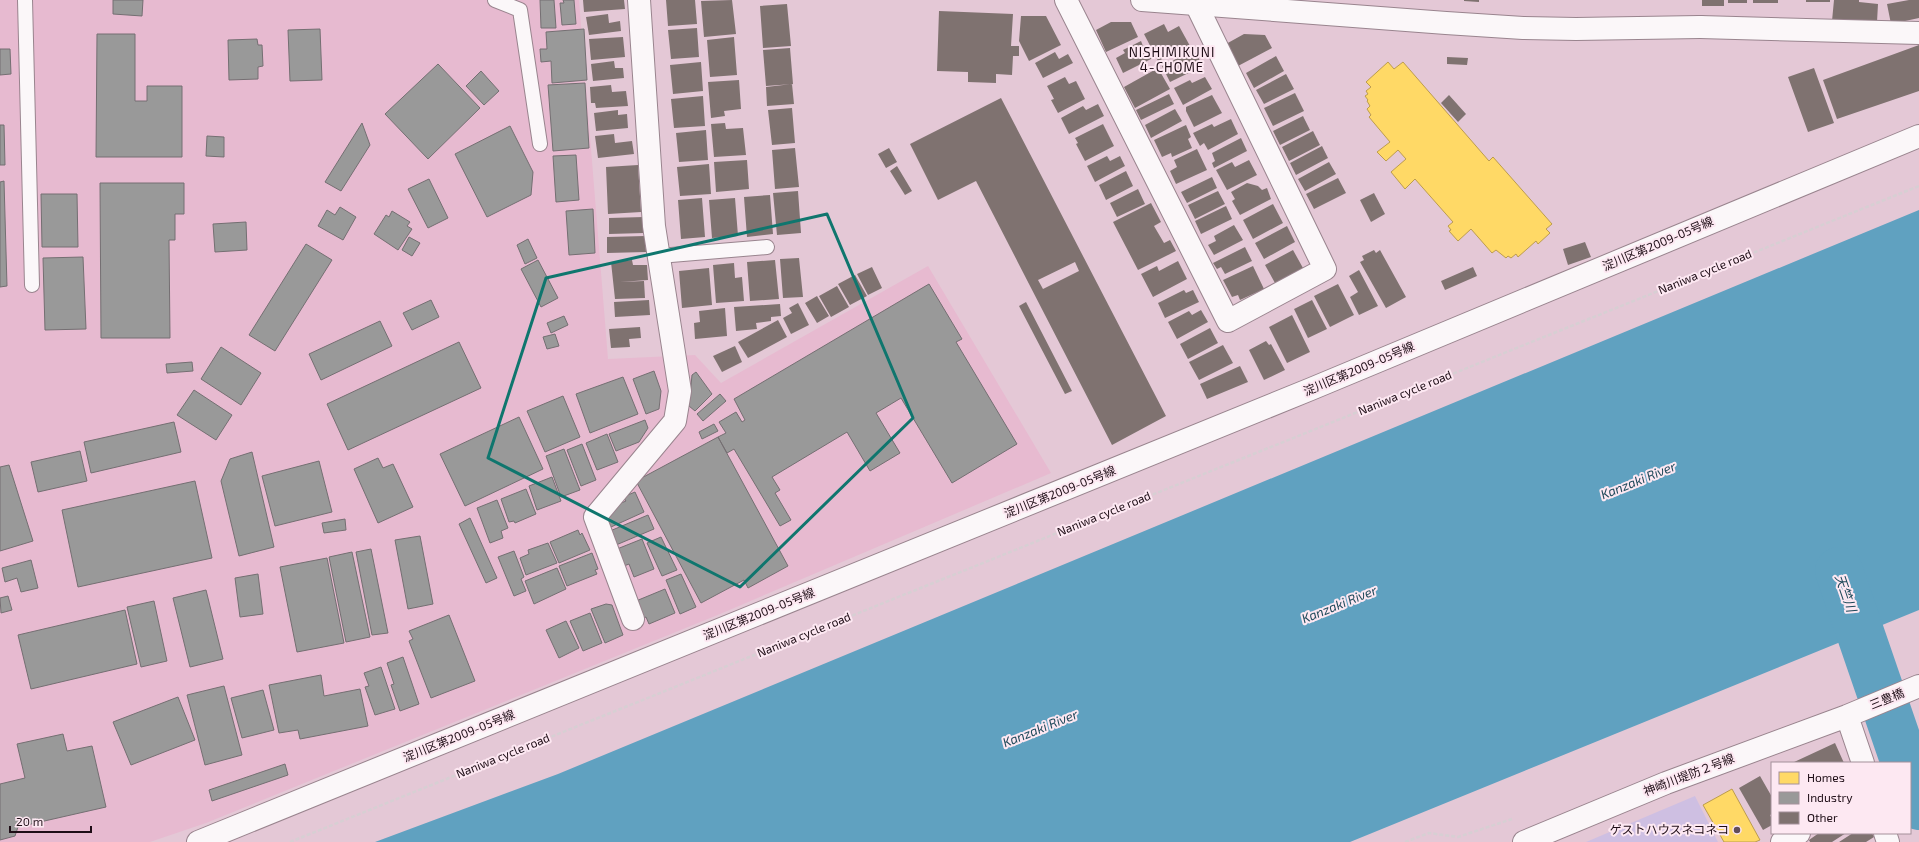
<svg xmlns="http://www.w3.org/2000/svg" width="1919" height="842" font-family="'Exo 2','Noto Sans JP',sans-serif">
<rect width="100%" height="100%" fill="#e4c8d6"/>
<path fill="#e7bad0" d="M0,0h579l29,359 87,-4 26,28 207,-117 123,207 -331,141 -514,209 -56,19h-150z"/>
<path fill="#cebfe2" d="M1695,796l23,46h-132z"/>
<path fill="#60a1c0" d="M1919,210v400l-569,232h-975l183,-68z"/>
<path fill="#ffd966" stroke="#bc9c4e" d="M1388,62l6,7 9,-7 86,99 4,-4 59,67 -6,5 4,4 -12,11 -2,-3 -18,16 -2,-3 -5,4 -3,-2 -2,2 -10,-8 -4,3 -21,-24 -13,12 -9,-10 2,-1 -3,-4 5,-4 -38,-43 -10,10 -14,-17 15,-13 -8,-9 -12,11 -9,-9 13,-10 -21,-25 2,-2 -4,-6 3,-3 -3,-5 1,-1 -3,-4 3,-2 -2,-3 5,-4 -5,-5z
M1732,789l28,51 -5,2h-31l-21,-37z"/>
<path fill="#999" stroke="#746f72" d="M113,0h30l-1,16 -29,-2z
M540,0h14l2,28h-15z
M563,0h11l2,24 -14,1 -2,-22h4z
M320,29l2,51 -32,1 -2,-51z
M584,29l3,51 -35,3 -1,-22 -10,1 -1,-13h7l-1,-17z
M97,34h38v67h12v-15h35v71h-86z
M257,39l1,6h4l1,21 -5,1v12l-29,1 -1,-40z
M0,49h10l1,25 -11,1z
M438,64l42,44 -52,51 -43,-45z
M481,71l18,20 -15,14 -18,-19z
M585,83l4,65 -36,3 -5,-66z
M362,123l8,22 -29,46 -16,-9z
M0,125h4l1,40h-5z
M510,126l23,46 -2,23 -44,22 -32,-63z
M207,136l17,1v20l-18,-1z
M576,155l3,45 -23,2 -3,-46z
M429,179l19,39 -20,10 -20,-39z
M4,181l3,105 -7,1v-105z
M100,183h84v31h-9v26h-6l1,98h-69z
M41,194h36l1,53h-36z
M340,207l16,10 -13,23 -25,-14 9,-16 8,5z
M593,209l2,44 -26,2 -3,-44z
M392,211l18,11 -3,4 5,3 -14,21 -24,-16 12,-19 3,2z
M246,222l1,28 -32,2 -2,-28z
M409,237l11,6 -8,13 -10,-6z
M528,239l9,19 -12,6 -8,-19z
M306,244l26,16 -57,91 -26,-16z
M83,257l3,72 -41,1 -2,-72z
M538,260l20,38 -17,9 -20,-38z
M929,284l33,55 -6,3 61,102 -65,39 -51,-85 -25,15 24,40 -30,18 -23,-39 -75,45 8,13 -5,3 16,27 -11,6 -46,-77 -7,4 -9,-16 8,-4 -7,-11 17,-10 6,10 3,-2 -11,-21z
M431,300l8,17 -27,13 -9,-17z
M564,316l4,9 -17,8 -4,-10z
M380,321l12,25 -71,34 -12,-26z
M555,334l4,12 -12,3 -4,-12z
M459,342l22,46 -133,62 -21,-46z
M221,347l40,26 -20,32 -40,-26z
M192,362l1,9 -26,2 -1,-9z
M654,371l7,20 -2,18 -13,5 -13,-35z
M696,372l16,22 -17,17 -6,-5 3,-31z
M623,377l15,37 -48,19 -14,-39z
M194,390l38,25 -16,25 -39,-25z
M720,394l6,7 -23,20 -6,-7z
M563,396l17,41 -35,15 -18,-41z
M519,417l24,52 -78,37 -25,-52z
M645,420l3,8 -9,14 -23,9 -7,-17z
M174,422l7,30 -90,21 -7,-31z
M714,424l4,7 -16,8 -3,-7z
M607,434l11,28 -21,8 -11,-27z
M718,437l70,129 -40,22 -4,-8 -43,23 -65,-122z
M582,444l14,36 -15,6 -14,-36z
M564,449l16,41 -19,7 -15,-41z
M80,451l7,30 -49,11 -7,-30z
M252,452l22,95 -35,9 -18,-75 9,-22z
M378,458l5,10 10,-4 20,43 -35,16 -24,-54z
M319,461l13,51 -57,14 -13,-50z
M9,465l24,76 -33,10v-84z
M552,477l9,24 -24,9 -8,-24z
M195,481l17,77 -134,29 -16,-77z
M526,489l10,25 -21,9 -1,-2 -5,1 -8,-23z
M635,492l9,20 -33,15 -5,-11 6,-9 14,-6 -3,-4z
M497,500l11,28 -7,3 2,7 -13,5 -13,-35z
M648,515l6,14 -38,16 -6,-14z
M470,518l27,60 -11,5 -27,-59z
M345,519l1,11 -22,3 -2,-10z
M578,530l2,5 2,-2 8,17 -31,13 -9,-21z
M420,536l13,68 -25,5 -13,-69z
M661,537l16,33 -15,6 -15,-33z
M642,539l12,30 -20,8 -5,-13 -5,2 -7,-17z
M548,543l9,20 -31,12 -6,-17 9,-4 -1,-4z
M371,549l17,84 -16,2 -16,-83z
M514,551l10,26 -3,2 5,12 -12,5 -16,-39z
M352,552l18,85 -24,5 -17,-85z
M592,553l6,16 -3,1 2,4 -30,12 -8,-20z
M327,558l17,85 -47,9 -17,-85z
M31,560l7,28 -17,4 -4,-14 -12,4 -3,-14z
M557,568l9,21 -32,15 -9,-23z
M258,574l5,40 -23,3 -5,-39z
M681,574l15,33 -16,7 -14,-34z
M665,589l10,24 -26,11 -3,-7 -3,1 -7,-17z
M206,590l17,69 -33,8 -17,-69z
M8,596l4,14 -11,3 -1,-15z
M154,601l13,60 -26,6 -14,-60z
M606,604l6,1 11,30 -18,8 -14,-34z
M125,610l12,54 -106,25 -13,-54z
M590,613l12,30 -19,8 -13,-30z
M449,615l26,66 -44,17 -22,-57 4,-2 -4,-8z
M566,621l13,27 -20,10 -13,-28z
M403,657l16,47 -19,7 -9,-26 3,-1 -7,-21z
M381,667l14,42 -20,6 -10,-28 4,-1 -5,-13z
M321,675l3,21 36,-7 8,37 -68,13 -2,-9 -19,3 -10,-48z
M224,686l18,69 -37,10 -18,-70z
M263,690l11,40 -32,8 -11,-40z
M178,697l17,43 -64,25 -18,-43z
M63,734l4,17 25,-5 14,61 -88,20 -3,9 -15,4v-56l25,-6 -8,-34z
M285,764l3,11 -76,26 -3,-11z"/>
<g fill="none" stroke-linecap="round" stroke-linejoin="round">
<path stroke="#60a1c0" stroke-width="48" d="M1839,571l66,192
M1910,778l9,28"/>
</g>
<path fill="#7f7270" fill-rule="evenodd" d="M583,0h41l1,9 -41,3z
M666,0h29l2,24 -29,2z
M732,0l4,34 -32,3 -3,-36z
M1464,0h15v2l-15,-1z
M1702,0h22v6h-22z
M1728,0h19v3h-19z
M1753,0h25v3h-25z
M1806,0h24v2h-24z
M1834,0h25v2l19,2 -1,18 -45,-1z
M1909,0h10v18l-28,6 -4,-20z
M787,4l4,42 -28,2 -3,-42z
M939,11l74,3 -2,32h8v10h-6l-1,19 -16,-1v9l-28,-1v-10l-31,-1z
M608,14l1,9 11,-2 1,10 -32,4 -3,-18z
M1021,16h25l15,29 -32,16 -10,-20z
M1111,22h20l7,15 -32,15 -10,-22z
M1164,24l4,8 11,-6 11,20 -32,15 -14,-27z
M697,28l2,29 -28,2 -3,-29z
M1244,34l21,1 7,13 -34,18 -12,-22z
M623,37l2,20 -34,3 -2,-21z
M734,37l3,38 -27,2 -3,-37z
M1141,41l2,5 3,-1 7,13 -30,15 -7,-15 9,-5 -2,-3z
M1919,45v46l-82,28 -14,-39z
M790,48l3,36 -27,2 -3,-36z
M1194,50l9,16 -33,16 -8,-16z
M1055,52l4,7 9,-5 5,9 -30,15 -8,-15z
M1276,56l8,15 -30,17 -8,-15z
M1447,57l21,1 -1,7 -20,-1z
M614,61l1,7h8l1,10 -31,3 -2,-17z
M701,62l2,29 -30,3 -3,-29z
M1158,68l12,21 -35,19 -11,-21z
M1814,68l20,55 -26,9 -20,-55z
M1286,74l8,15 -30,15 -8,-14z
M1065,77l4,7 7,-3 9,18 -27,14 -7,-13 3,-1 -7,-13z
M1205,77l7,12 -29,16 -9,-17 16,-8 2,3z
M739,80l2,29 -17,2 1,5 -14,2 -3,-36z
M792,84l2,20 -27,2 -1,-19z
M611,85l1,7 14,-1 2,15 -32,2 -1,-5h-4l-1,-16z
M1295,93l9,18 -31,15 -9,-18z
M1169,94l5,10 -33,16 -5,-10z
M1212,95l10,18 -28,14 -8,-16v-4z
M1449,95l17,19 -8,8 -17,-19z
M703,96l2,30 -31,2 -3,-29z
M1001,98l165,318 -54,29 -136,-264 -38,19 -28,-56zM1075,262l4,9 -36,18 -5,-9z
M1098,104l6,12 -35,18 -8,-16 22,-12 3,4z
M792,108l3,35 -23,2 -4,-35z
M1175,109l7,12 -31,17 -6,-13z
M618,110v5l9,-1 1,14 -32,3 -2,-18z
M1303,116l7,14 -30,15 -7,-14z
M1231,119l7,15 -30,16 -4,-7 -4,3 -7,-13 19,-9 2,3z
M725,123l1,6 17,-1 3,27 -32,2 -3,-33z
M1103,124l11,22 -29,15 -9,-17 2,-1 -3,-5z
M1186,125l5,12 -3,2 4,9 -20,9 -1,-4 -9,4 -8,-17z
M706,130l2,30 -29,2 -3,-29z
M1313,131l7,14 -31,16 -7,-14z
M614,134l1,9 17,-2 2,13 -36,4 -3,-22z
M1241,138l6,13 -33,17 -2,-5 3,-2 -3,-8z
M1322,146l6,12 -32,17 -6,-12z
M795,148l4,39 -24,2 -3,-39z
M889,148l8,14 -11,6 -8,-14z
M1197,149l10,21 -31,14 -6,-13 7,-4 -3,-7z
M1107,156l3,5 10,-5 5,10 -30,16 -8,-16z
M747,160l2,29 -33,3 -2,-30z
M1249,160l8,15 -30,15 -11,-20 16,-8 3,5z
M1329,162l7,12 -31,17 -7,-12z
M709,164l2,30 -31,2 -3,-29z
M638,165l3,47 -33,2 -2,-47z
M897,166l15,25 -7,4 -15,-24z
M1126,171l7,15 -27,14 -7,-15z
M1212,177l5,11 -30,15 -6,-11z
M1338,178l8,15 -32,16 -8,-15z
M1247,183l11,3 4,4 5,-2 4,11 -31,16 -8,-14 3,-2 -4,-7z
M1138,189l7,15 -28,13 -7,-14z
M798,191l3,42 -24,2 -4,-42z
M1218,191l7,13 -30,15 -7,-14z
M1374,193l11,21 -14,8 -11,-22z
M770,195l3,39 -26,3 -3,-40z
M702,198l3,39 -24,2 -3,-39z
M735,198l3,38 -26,2 -3,-38z
M1151,203l10,19 -7,4 10,17 6,-3 6,11 -38,19 -25,-48z
M1273,204l10,19 -30,16 -10,-19z
M1226,206l6,13 -31,15 -6,-13z
M644,217v16l-35,1v-16z
M1234,225l9,15 -29,15 -6,-10 8,-4 -2,-5z
M1287,226l8,16 -31,17 -9,-16z
M645,236l1,16 -39,1v-16z
M1585,242l6,15 -23,8 -5,-16z
M1245,247l7,14 -27,13 -4,-7 -4,2 -4,-6z
M1293,250l10,18 -28,15 -10,-18z
M1374,250l2,3 4,-3 26,47 -20,11 -26,-46 4,-2 -2,-4z
M799,258l4,39 -20,1 -3,-39z
M632,260l1,5h14l1,15 -28,2 24,-1 1,17 -30,1 -4,-37z
M775,260l4,39 -29,2 -3,-39z
M1178,261l9,18 -34,18 -12,-23 16,-8 2,5z
M734,263l1,15 7,-1 2,24 -28,2 -3,-38z
M1253,266l11,23 -24,11 -2,-5 -6,2 -9,-17z
M872,267l10,21 -14,7 -11,-21z
M1473,267l4,9 -32,14 -4,-9z
M709,268l3,37 -30,3 -3,-37z
M1359,270l19,36 -19,9 -9,-18 8,-5 -9,-16z
M855,275l12,21 -17,9 -12,-21z
M1338,284l16,31 -24,12 -16,-31z
M837,286l12,21 -18,10 -12,-21z
M1184,290l2,3 7,-3 6,12 -34,16 -7,-15z
M817,296l12,20 -12,7 -12,-20z
M649,300l1,15 -35,2 -1,-15z
M1312,300l15,29 -19,9 -14,-29z
M1026,302l46,89 -7,3 -46,-88z
M798,303l11,22 -18,9 -8,-16 9,-5 -3,-5z
M780,304l1,12 -10,1v4l-15,2 1,6 -21,2 -2,-24z
M725,308l2,28 -32,3 -1,-16 6,-1 -1,-11z
M1201,310l7,12 -31,17 -9,-17 21,-11 3,4z
M1292,315l18,37 -23,11 -18,-36z
M778,320l9,17 -39,21 -10,-16z
M640,327l1,11 -12,1 1,8 -19,1 -2,-19z
M1210,328l8,15 -30,16 -8,-15z
M1266,341l3,4 2,-1 14,26 -21,10 -15,-30z
M1223,345l10,18 -34,17 -10,-18z
M735,346l7,16 -20,10 -9,-16z
M1240,366l8,16 -41,17 -7,-15z
M1835,743l9,20h-52z
M1760,776l12,21v17l-2,1 2,4v6l-9,5 -24,-42z
M1819,833h27l-14,9h-22l-1,-2z
M1853,833h19l2,4 -8,5h-27z"/>
<g fill="none" stroke-linecap="round" stroke-linejoin="round">
<defs>
<path id="lane" d="M25,0l7,285
M495,0l25,10 20,134
M659,256l108,-9"/>
<path id="street" d="M1066,0l162,321 97,-52 -129,-265
M1700,27l219,6
M633,619l-38,-102 80,-96 5,-30 -26,-165 -15,-226
M1847,716l16,47
M1885,833l3,9
M1524,842l142,-59 181,-67 72,-30
M1782,842l17,-9"/>
<path id="secondary" d="M1142,0l304,23 77,5 53,1 124,-2
M198,842l1113,-453 608,-253"/>
</defs>
<use href="#lane" stroke="#99848e" stroke-width="16"/>
<use href="#street" stroke="#99848e" stroke-width="24"/>
<use href="#secondary" stroke="#99848e" stroke-width="24"/>
<path stroke="#d7cfd3" stroke-width="2.5" stroke-dasharray="4 2" stroke-linecap="butt" d="M290,842l1629,-656
M1405,842l24,-9 29,4 54,-18"/>
<use href="#lane" stroke="#fbf7f9" stroke-width="14"/>
<use href="#street" stroke="#fbf7f9" stroke-width="22"/>
<use href="#secondary" stroke="#fbf7f9" stroke-width="22"/>
</g>
<path fill="none" stroke="#0f766e" stroke-width="3" stroke-linejoin="round" d="M827,214l86,204 -173,169 -252,-129 58,-180z"/>
<circle fill="#634e59" stroke="#fde8f2" stroke-width="1.5" cx="1737" cy="830" r="4"/>
<g text-anchor="middle" stroke-width="4" stroke-linejoin="round" paint-order="stroke">
<g font-size="12" fill="#1e0d16" stroke="#fde8f2">
<text transform="translate(1658 244) rotate(-23)" y="4">淀川区第2009-05号線</text>
<text transform="translate(1705 272) rotate(-22)" y="4">Naniwa cycle road</text>
<text transform="translate(1359 369) rotate(-23)" y="4">淀川区第2009-05号線</text>
<text transform="translate(1405 393) rotate(-22)" y="4">Naniwa cycle road</text>
<text transform="translate(1060 492) rotate(-22)" y="4">淀川区第2009-05号線</text>
<text transform="translate(1104 514) rotate(-22)" y="4">Naniwa cycle road</text>
<text transform="translate(759 614) rotate(-22)" y="4">淀川区第2009-05号線</text>
<text transform="translate(804 635) rotate(-22)" y="4">Naniwa cycle road</text>
<text transform="translate(1887 699) rotate(-22)" y="4">三豊橋</text>
<text transform="translate(459 736) rotate(-22)" y="4">淀川区第2009-05号線</text>
<text transform="translate(503 756) rotate(-22)" y="4">Naniwa cycle road</text>
<text transform="translate(1689 775) rotate(-21)" y="4">神崎川堤防２号線</text>
</g>
<g font-size="12" fill="#1e0d16" stroke="#fde8f2" text-anchor="end">
<text x="1729" y="834">ゲストハウスネコネコ</text>
</g>
<g font-size="13" letter-spacing="1" fill="#1e0d16" stroke="#fde8f2">
<text x="1172" y="57">NISHIMIKUNI<tspan x="1172" dy="15">4-CHOME</tspan></text>
</g>
<g font-size="13" font-style="italic" fill="#1f495a" stroke="#fde8f2">
<text transform="translate(1638 480) rotate(-22)" y="5">Kanzaki River</text>
<text transform="translate(1846 593) rotate(71)" y="5">天竺川</text>
<text transform="translate(1339 604) rotate(-22)" y="5">Kanzaki River</text>
<text transform="translate(1040 728) rotate(-22)" y="5">Kanzaki River</text>
</g>
</g>
<rect x="1771" y="762" width="140" height="72" fill="#fde8f2" stroke="#a4909a"/>
<rect x="1779" y="772" width="20" height="12" fill="#ffd966" stroke="#a4909a"/>
<text x="1807" y="782" font-size="12" fill="#1e0d16">Homes</text>
<rect x="1779" y="792" width="20" height="12" fill="#999999" stroke="#a4909a"/>
<text x="1807" y="802" font-size="12" fill="#1e0d16">Industry</text>
<rect x="1779" y="812" width="20" height="12" fill="#7f7270" stroke="#a4909a"/>
<text x="1807" y="822" font-size="12" fill="#1e0d16">Other</text>
<path d="M10 826v6h81v-6" fill="none" stroke="#1e0d16" stroke-width="2"/>
<text x="16" y="826" font-size="12" fill="#1e0d16" stroke="#fde8f2" stroke-width="3" paint-order="stroke">20 m</text>
</svg>
